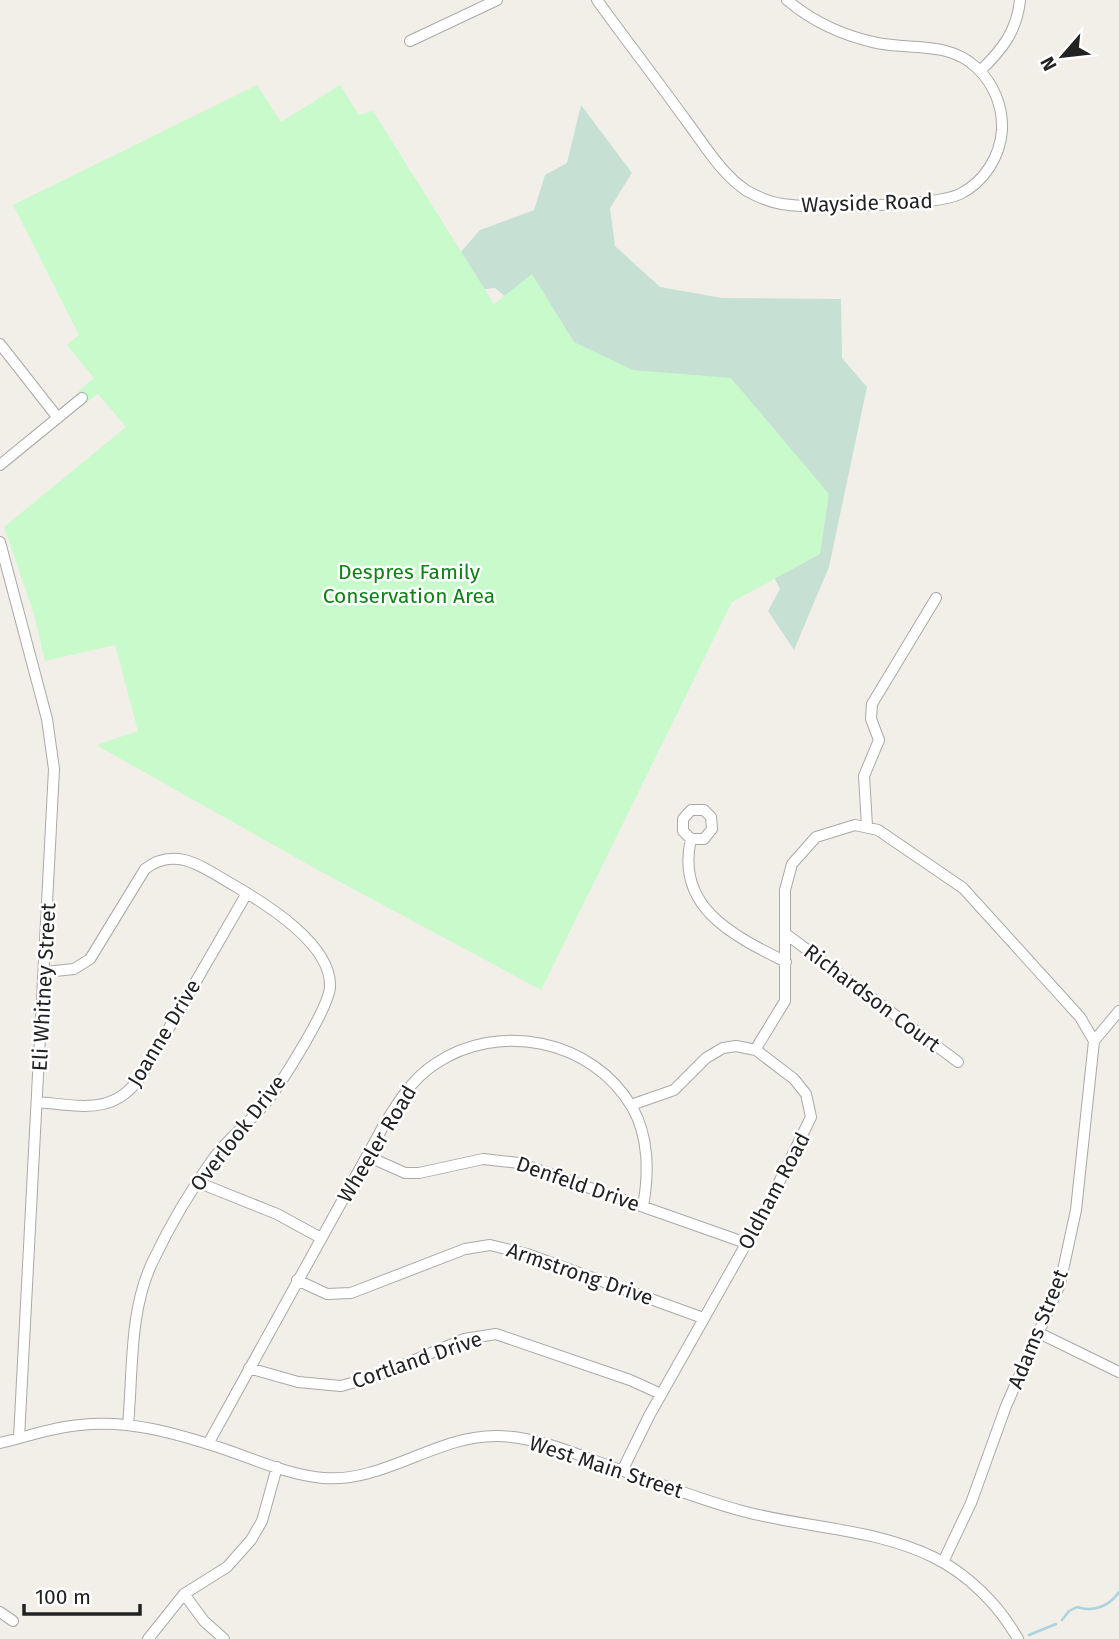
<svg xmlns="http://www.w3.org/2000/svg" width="1119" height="1639" font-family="'Fira Sans',sans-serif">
<rect width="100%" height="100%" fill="#f2efe9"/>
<path fill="#c6e0d4" d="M581,105l51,68 -22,35 5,38 45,41 62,11 119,1 1,59 25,29 -38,180 -35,83 -26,-39 12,-22 -36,-70 -226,-212 -23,-19 -29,3 -13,-30 27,-31 54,-20 11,-35 22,-12z"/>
<path fill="#c8facc" d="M257,85l24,37 59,-37 19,30 14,-4 121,193 38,-30 42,68 59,28 98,8 98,116 -9,60 -88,48 -191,388 -223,-120 -222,-125 42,-14 -23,-86 -70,16 -11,-47 -30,-87 122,-100 -28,-33 -12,9 -8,-11 16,-14 -27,-33 12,-10 -66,-130z"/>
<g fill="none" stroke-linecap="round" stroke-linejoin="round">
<path stroke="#aad3df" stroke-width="2.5" d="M1062,1620l7,-9 8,-4c16,5 32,0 42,-15
M1029,1635l27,-11"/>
<defs>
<path id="minor" d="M597,0c29,40 59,79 88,119 19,25 36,55 62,72 11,6 22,11 35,13 29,5 154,2 178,-10 24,-12 40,-37 42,-64 1,-23 -8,-46 -25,-62 -28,-27 -65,-18 -100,-25 -33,-7 -64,-21 -90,-43
M410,41l87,-41
M980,71c22,-21 37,-40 40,-71
M0,344l58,74
M0,465l82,-67
M0,542l47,177 7,50 -35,669
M867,826l-3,-50 15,-36 -8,-21 1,-15 64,-106
M691,839l-8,-8v-12l8,-9h13l7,7 1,12 -8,10h-13c-16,69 43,97 95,123
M786,934l172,128
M45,972l29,-3 16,-10 55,-90c32,-25 61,1 90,17 31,18 96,58 95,100 0,21 -51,101 -66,119 -16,19 -36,33 -51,54 -23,32 -44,68 -61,104 -23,49 -19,109 -24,162
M755,1050l30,-49v-111l7,-26 24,-27 39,-12 23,5 85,58 117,129 14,24
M38,1102c44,4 78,14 105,-29l104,-180
M367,1156l38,17h14l64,-14 36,4 227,80
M197,1182l80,32 44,24
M297,1280l30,14 24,-1 114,-44 25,-4 37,9 176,64
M1039,1333l80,39
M249,1368l49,14 43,4 36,-10 87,-37 32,-5 134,46 31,14
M0,1443c26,-6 53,-16 80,-18 49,-6 98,9 144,24 32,11 65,26 99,29 61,5 114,-43 174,-42 45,1 85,21 126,35 39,14 79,29 119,40 63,17 132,17 191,46 35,17 66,48 85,82
M208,1444l176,-319c14,-23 28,-46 51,-61 63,-43 157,-25 197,43 17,29 17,67 11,99
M622,1471l27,-55 119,-211 43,-88 -5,-23 -12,-15 -38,-29 -20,-4 -13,2 -17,10 -32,32 -43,15
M943,1562l28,-59 35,-97 54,-122 16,-74 18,-169 25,-30
M184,1594l20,27 20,18
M0,1612l13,9
M148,1639l36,-45 43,-27 24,-27 11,-19 15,-54"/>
</defs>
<use href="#minor" stroke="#a9a9a9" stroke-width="12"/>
<use href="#minor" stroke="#fff" stroke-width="10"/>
</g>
<g text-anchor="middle" stroke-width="5" stroke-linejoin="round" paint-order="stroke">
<g font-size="21" fill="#222" stroke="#fff">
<text transform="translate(867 203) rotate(-2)" y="7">Wayside Road</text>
<text transform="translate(44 987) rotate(-87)" y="7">Eli Whitney Street</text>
<text transform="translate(872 998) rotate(37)" y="7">Richardson Court</text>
<text transform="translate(164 1033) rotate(-59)" y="7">Joanne Drive</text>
<text transform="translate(238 1133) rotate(-52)" y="7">Overlook Drive</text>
<text transform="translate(377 1144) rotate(-59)" y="7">Wheeler Road</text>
<text transform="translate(578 1184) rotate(19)" y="7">Denfeld Drive</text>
<text transform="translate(774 1191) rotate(-62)" y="7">Oldham Road</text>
<text transform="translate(580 1274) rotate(19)" y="7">Armstrong Drive</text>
<text transform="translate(1038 1329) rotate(-68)" y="7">Adams Street</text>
<text transform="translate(417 1360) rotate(-19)" y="7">Cortland Drive</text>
<text transform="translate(606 1467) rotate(18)" y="7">West Main Street</text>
</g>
<g font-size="21" fill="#0c8416" stroke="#fff">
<text x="409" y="579">Despres Family<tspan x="409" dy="24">Conservation Area</tspan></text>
</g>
</g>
<g transform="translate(1063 56) rotate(242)" stroke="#ffffff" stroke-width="5" paint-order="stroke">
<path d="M0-5L12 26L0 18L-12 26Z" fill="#222222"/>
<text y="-10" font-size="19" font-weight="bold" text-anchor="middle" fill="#222222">N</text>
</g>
<path d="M24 1604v10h116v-10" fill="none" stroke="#222222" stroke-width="3.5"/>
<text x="35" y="1604" font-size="21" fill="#222222" stroke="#ffffff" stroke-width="5" paint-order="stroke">100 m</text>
</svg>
